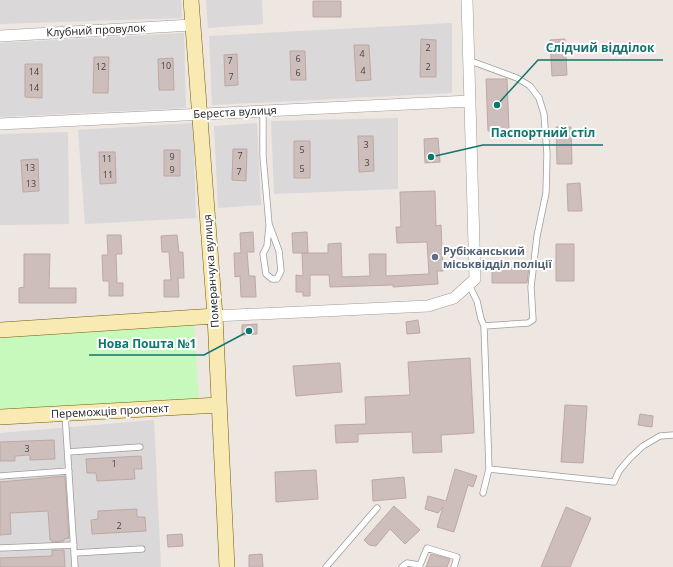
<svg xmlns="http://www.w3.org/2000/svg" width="673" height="567" font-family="'Open Sans',sans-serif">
<rect width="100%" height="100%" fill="#ede6e1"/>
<path fill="#dad8d9" d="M0,0h181l1,18 -182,6z
M206,0h56l1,24 -55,4z
M452,23v70l-240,12 -3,-69z
M184,33l2,75 -186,9v-74z
M398,118v71l-124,5 -3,-73z
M193,123l3,95 -111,6 -7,-94z
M257,123l4,82 -43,3 -4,-82z
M68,132l1,92 -69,1v-91z
M154,420l7,147h-161v-134z"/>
<path fill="#c8f9bc" d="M194,325l5,74 -199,13v-74z"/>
<path fill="#cdbdbb" stroke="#bfa8a4" d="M313,1h28v16h-28z
M421,39l15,1v37h-16z
M565,39l2,36 -15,1 -2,-36z
M354,45h15l2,35 -15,1z
M290,51h15l1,29h-15z
M237,54l1,31 -13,1 -1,-31z
M94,57h15l-1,36h-15z
M173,58l1,32h-15l-1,-31z
M25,64h17v34l-17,-1z
M486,79h21l2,51 -21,1z
M556,127h15l1,37h-15z
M358,136h15l1,35 -15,1z
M438,138l2,24 -15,1 -1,-24z
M294,141h16v37h-16z
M233,149h14l-1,32 -14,-1z
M164,150h16v26h-16z
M99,152h16l1,31 -16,1z
M38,159l1,32 -16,1 -2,-32z
M580,183l2,28h-14l-1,-27z
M435,191l1,35 5,-1 2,46h-6l1,13 -45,3v-2l-63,2 -1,-12h-19v21h-7v-4h-7v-17l7,1 -1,-23h26v-9l13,-1 1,34 28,-1 -1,-22h17v22l43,-2 -2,-32 -30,1 -1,-16h5l-1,-35z
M253,232l1,20h-7l2,24h6l1,21h-15l-1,-21 -5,1 -1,-24h7l-1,-20z
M307,232l1,21h-15l-1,-20z
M107,235h14l1,19h-6l1,29h6v13h-14v-15h-6l-1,-26h6z
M177,235l2,17h4l1,26h-6l1,19h-15v-17h7l-1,-13 -1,-15h-7l-1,-16z
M556,244h18v37h-18z
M24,254h26l-1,34h27v15h-57v-15l5,-1z
M529,267l-2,16h-35v-15z
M418,320l2,13 -13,1 -1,-12z
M257,324v10l-15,1v-10z
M470,358l4,75 -33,2 1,17 -29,1 -1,-21 -54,2v8l-22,1 -1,-18 31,-1 -1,-27 45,-2 -2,-33z
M340,363l2,29 -46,4 -3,-30z
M565,405l22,1 -4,57 -22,-1z
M640,414l13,2 -1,11 -14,-2z
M54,440l1,19 -25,1v-5l-15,1v5h-15v-19z
M141,456l1,13h-8l1,10 -38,2 -1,-8h-9l-1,-14z
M455,469l22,7 -4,11 -5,-2 -14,47 -17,-5 6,-20 -5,6 -13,-4 3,-13 18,5z
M316,470l2,29 -42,3 -1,-30z
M65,476l4,62 -5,1v2l-12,1v-2h-2l-2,-29 -38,2 1,21 -11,1v-53z
M404,477l2,21 -33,3 -1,-21z
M394,506l26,24 -15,14 -15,-15 -14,17 -7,-1 -5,-5z
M566,507l25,11 -21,49h-29z
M137,509v8h8l1,14 -54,3 -1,-14 7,-1v-8z
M182,534l1,12 -15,1 -1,-12z
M52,550h12l1,17h-65v-9l52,-2z
M262,554l1,13h-14v-12z
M431,554l19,5 -3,8h-21z"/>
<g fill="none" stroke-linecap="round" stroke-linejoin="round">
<defs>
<path id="lane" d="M468,60l49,18 13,8 9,12 5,16 3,40 -1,39 -9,43 -6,51 2,33 -5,3 -44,3 -3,-7 -4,-18 -8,-16
M263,111v45l6,68 10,27 2,20 -4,8h-5l-6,-5 -3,-20 4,-8 2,-20
M65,414l10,153
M68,452l72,-5
M489,469l125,13 5,-11 11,-13 13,-12 17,-10 13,-1
M0,476l69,-5
M483,493l6,-24 -5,-143
M0,548l74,-3
M74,553l68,-4
M326,567l51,-59
M402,567l5,-4 13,2 7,-17 30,9 -3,10"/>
<path id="street" d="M0,36l192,-11
M0,124l470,-23
M215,316l213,-10 26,-8 21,-19 -8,-279"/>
<path id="secondary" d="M191,0l24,316 12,251
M0,330l215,-14
M0,417l219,-12"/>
</defs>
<use href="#lane" stroke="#9d9d9d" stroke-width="7"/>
<use href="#street" stroke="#9d9d9d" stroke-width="12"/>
<use href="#secondary" stroke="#705f05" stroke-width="16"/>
<use href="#lane" stroke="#fff" stroke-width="5.5"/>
<use href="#street" stroke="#fff" stroke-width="11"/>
<use href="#secondary" stroke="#f9e9b3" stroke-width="15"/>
</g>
<circle fill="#5c6f8a" stroke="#fff" stroke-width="1.5" cx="435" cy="257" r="4"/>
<g text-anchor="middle" stroke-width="4" stroke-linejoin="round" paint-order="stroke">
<g font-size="9" fill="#484444">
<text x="428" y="51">2</text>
<text x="362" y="57">4</text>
<text x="298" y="62">6</text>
<text x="230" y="64">7</text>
<text x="166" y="69">10</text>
<text x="101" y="70">12</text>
<text x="428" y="70">2</text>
<text x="363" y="74">4</text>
<text x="34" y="75">14</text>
<text x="298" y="76">6</text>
<text x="231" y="80">7</text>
<text x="34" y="91">14</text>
<text x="366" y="148">3</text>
<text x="302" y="153">5</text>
<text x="240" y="159">7</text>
<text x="172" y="160">9</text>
<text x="107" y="162">11</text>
<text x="367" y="166">3</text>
<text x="30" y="171">13</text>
<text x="302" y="172">5</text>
<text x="172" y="173">9</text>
<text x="239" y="175">7</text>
<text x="108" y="178">11</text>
<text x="31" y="187">13</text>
<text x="27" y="452">3</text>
<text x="114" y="467">1</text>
<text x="119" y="529">2</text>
</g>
<g font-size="11" fill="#1c1c1c" stroke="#fff">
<text transform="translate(96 30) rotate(-3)" y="4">Клубний провулок</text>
<text transform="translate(235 112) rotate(-3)" y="4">Береста вулиця</text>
<text transform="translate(211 271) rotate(-94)" y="4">Померанчука вулиця</text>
<text transform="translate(110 411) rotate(-3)" y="4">Переможців проспект</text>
</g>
<g font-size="11" font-weight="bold" fill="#4e5e75" stroke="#fff" text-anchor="start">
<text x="443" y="255">Рубіжанський<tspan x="443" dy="13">міськвідділ поліції</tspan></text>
</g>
</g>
<path fill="none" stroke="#0f766e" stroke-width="1.5" d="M497 105L538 60H663M431 157L483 145H603M249 331L204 355H89"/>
<g fill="#0f766e" stroke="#fff" stroke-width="1.5">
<circle cx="497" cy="105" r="4"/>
<circle cx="431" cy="157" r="4"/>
<circle cx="249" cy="331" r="4"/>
</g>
<g font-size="12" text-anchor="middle" font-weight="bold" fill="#0f766e" stroke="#fff" stroke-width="4" stroke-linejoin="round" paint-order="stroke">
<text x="600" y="52">Слідчий відділок</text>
<text x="543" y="137">Паспортний стіл</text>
<text x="147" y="348">Нова Пошта №1</text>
</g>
</svg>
